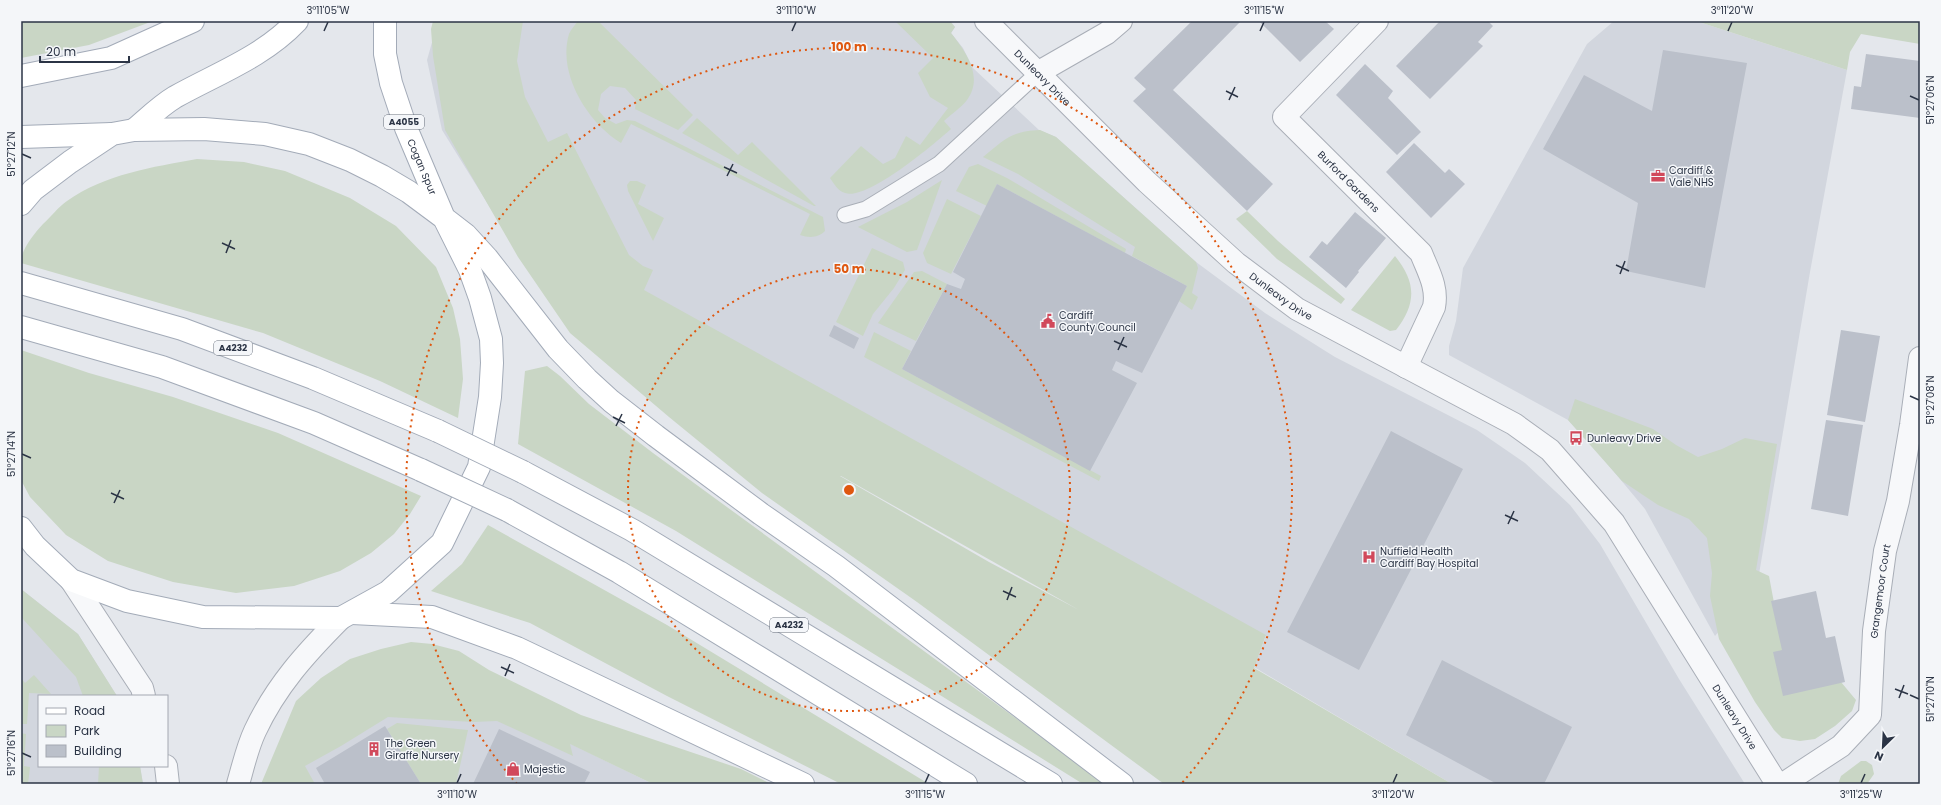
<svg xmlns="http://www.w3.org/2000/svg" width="1941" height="805" font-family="Poppins,sans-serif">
<rect width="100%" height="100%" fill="#e4e7ec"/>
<path fill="#d2d6de" d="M438,21h512l5,6 -4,6 12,15 10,20 66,62 17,7 140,125 69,51 70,44 142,73 48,33 45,42 30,39 79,135 66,105h-293l-198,-117 12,-31 -770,-419 -54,-87 -15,-70z
M1614,21h82l151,49 -37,202 -53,314 -42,50 -70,-127 -45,-54 -32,-35 -119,-65v-9l7,-25 7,-53 124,-224z
M21,589l57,45 39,62h-78v70h101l3,18h-122z
M495,707l158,77h-369l8,-15 91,-61z"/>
<path fill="#c9d6c5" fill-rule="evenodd" d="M21,21h132l-64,24 -68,13z
M433,21h90l-6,40 8,36 23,45 19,-9 62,122 14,11 10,4 -9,20 622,345 -12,33 198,116h-288l-247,-182 -155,-109 -93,-76 -99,-84 -52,-76 -73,-127 -12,-74 -2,-27zM840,476h1l238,134 -90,-48z
M578,21h20l95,94 -15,15 -43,-21 1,-9 -11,-12 -15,-2 -9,8 -3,16 7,8 11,6 11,-4 8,1 188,96 2,14c-7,7 -16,7 -25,4l10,-21 -179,-90 -10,19c-33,-20 -64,-69 -52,-109 2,-5 6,-9 9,-13z
M895,21h55l5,6 -4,6c15,19 33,44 16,67 -6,8 -16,14 -23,21l7,8c-18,16 -84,72 -106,64 -7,-2 -11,-9 -15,-15l31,-32 22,18 12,-6 11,-22 14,9 28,-37 -18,-11 -12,-24 15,-15z
M1696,21h224v23l-59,-10 -11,18 -3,18z
M697,118l41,37 14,-13 64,64h-2l-132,-73z
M1040,130l16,7 140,125 2,6 -6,25 6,4 -6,13 -13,-9 8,-15 -55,-30 3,-9 -117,-73 -35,-17c21,-17 28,-26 57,-27z
M197,159l47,3 41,9 65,27 46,28 40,41 17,41 7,31 3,40 -5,39 -78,-37 -117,-48 -242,-70c0,-14 13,-29 22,-39 8,-7 15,-17 24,-23 38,-27 86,-34 130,-42z
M978,164l29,14 119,71 -1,4 -128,-69 -10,22 -31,-15 13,-24z
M942,180l-25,70 -10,2 -49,-25 49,-25z
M630,181h7l9,4 -8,19 26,14 -11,23 -25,-50 -1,-6z
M947,199l34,17 -30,58 -24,-11 -4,-10z
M1247,211l31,30 67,58 -4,5 -64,-45 -41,-40z
M872,248l31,14 2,8 -11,18 -21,26 -10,22 -27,-14z
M1395,256c21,26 22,47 1,74l-6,1 -39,-21z
M922,271l25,13 -31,57 -38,-18 36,-51z
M874,332l37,19 -9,18 199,107 -2,5 -235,-124z
M21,350l68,23 84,24 105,36 143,63 -11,18 -16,20 -23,19 -31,18 -46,15 -58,7 -63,-11 -65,-21 -42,-26 -36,-38 -9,-17z
M547,366l13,10 29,28 64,49 453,331h-23l-407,-253 -158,-87 7,-73z
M1575,399l78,30 23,16 22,12 24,-8 23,-11 32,6 -21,126 13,6 14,75 58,31 15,18 -4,11 -17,15 -20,13 -15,2 -18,-3 -8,-8 -19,-28 -36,-63 -9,-43 2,-23 -5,-35 -18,-19 -31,-14 -36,-24 -54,-61z
M488,525l179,100 262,159h-88l-174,-88 -137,-73 -99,-32 31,-27z
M21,589l57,45 39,62h-34l-7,-19 -55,-60z
M411,642l21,2 27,7 30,19 92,45 160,54 30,15h-118l-83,-40 3,12 -76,-35 -24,1 -85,-5 -47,29 -36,20 10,18h-54l35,-83 25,-23 29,-19 31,-10z
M34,675l17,19 -22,-1 -2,31h-6v-46l4,5z
M397,723l71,7 -12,54h-35l-34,-55z
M21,733l5,1 -2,32 6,1 -2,17h-7z
M1861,761h5l6,4 2,9 -7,10h-29l3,-8z
M99,766h41l3,18h-45z"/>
<path fill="#bbc0ca" d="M1192,21h49l-68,69 100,94 -26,27 -114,-110 13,-12 -12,-11z
M1259,21h66l9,8 -34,33z
M1440,21h48l5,5 -15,16 5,4 -53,53 -34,-33z
M1663,50l84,13 -42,225 -79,-17 12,-68 -95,-54 41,-74 68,36z
M1866,54l54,7v57l-69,-9 3,-23 7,1z
M1365,64l28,27 -5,7 33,34 -24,23 -61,-60z
M1414,143l31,30 4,-4 16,15 -34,34 -45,-46z
M997,184l190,102 -45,87 -26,-12 -4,9 25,13 -47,88 -188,-102 45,-85 14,5 4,-10 -12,-7z
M1355,212l31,26 -28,33 1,1 -13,16 -37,-31 13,-16 5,4z
M834,325l25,13 -5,11 -25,-13z
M1841,330l39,6 -15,86 -38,-7z
M1826,420l37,5 -15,91 -37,-7z
M1391,431l72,38 -104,201 -72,-38z
M1816,591l10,47 9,-2 10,46 -62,14 -10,-44 9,-2 -11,-49z
M1442,660l130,67 -28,57h-47l-91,-49z
M385,726l36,58h-96l-9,-16z
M499,729l91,43 -6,12h-111z"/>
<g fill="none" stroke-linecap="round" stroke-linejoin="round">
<defs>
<path id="lane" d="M845,215l21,-6 73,-45 100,-92"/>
<g id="street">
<path id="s1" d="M986,21l161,161 89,81 61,46 217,115 36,26 64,73 163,261"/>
<path id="s2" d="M1377,21l-93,96 137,136c7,18 17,34 13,54l-28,60"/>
<path d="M1039,72l68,-39 14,-12"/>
<path d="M71,580l71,108 2,8"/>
<path d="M166,766l2,18"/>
<path d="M238,784c5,-17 9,-36 17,-53 21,-45 51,-78 86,-113"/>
<path id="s3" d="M1783,784l58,-38 29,-31 4,-84 11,-80 13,-50 13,-76 9,-67"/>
</g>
<g id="primary">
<path id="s4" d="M385,21v33l6,29 15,45 38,90 22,17 21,23 71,91 29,30 24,22 45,35 105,78 75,52 286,218"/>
<path d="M21,76l90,-18 82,-37"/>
<path d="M134,130c13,-11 26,-24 41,-33 43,-24 88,-40 122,-76"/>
<path d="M21,137l91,-3"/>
<path d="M21,204l12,-14 37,-28 42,-28 22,-4 70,-1 61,5 44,10 41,16 32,16 27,16 35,26 26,52 10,28 11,41 1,24 -2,34 -11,70 -37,76 -54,49 -47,26 -138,-1 -76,-16 -56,-21 -36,-34 -14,-18"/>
<path d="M21,283l161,46 131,49 125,53"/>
<path d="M21,327l141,40 152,56 107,47"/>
<path d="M523,472l109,58 419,254"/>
<path d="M507,510l112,62 347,212"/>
<path d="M352,613l80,4 85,31 286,136"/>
</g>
</defs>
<use href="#lane" stroke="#a9aeb7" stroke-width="17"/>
<use href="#street" stroke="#a9aeb7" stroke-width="24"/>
<use href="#primary" stroke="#a3abb8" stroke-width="24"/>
<use href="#lane" stroke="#f7f8fa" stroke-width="15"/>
<use href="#street" stroke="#f7f8fa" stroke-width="22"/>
<use href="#primary" stroke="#fff" stroke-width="22"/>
<defs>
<path id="primary-bridge" d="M438,431l85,41
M421,470l86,40"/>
</defs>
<use href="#primary-bridge" stroke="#a3abb8" stroke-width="24" stroke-linecap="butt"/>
<use href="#primary-bridge" stroke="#fff" stroke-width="22"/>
</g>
<path fill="none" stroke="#2b3445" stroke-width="1.5" d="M324,31l4,-9M792,31l4,-9M1260,31l4,-9M1728,31l4,-9M1226,91l12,6M1910,96l9,4M1229,100l6,-13M22,154l9,4M724,167l13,6M727,176l6,-12M222,243l13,6M226,253l5,-13M1616,265l13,6M1620,274l5,-13M1114,341l13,6M1118,350l6,-13M1910,396l9,4M613,417l12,6M616,426l6,-12M22,454l9,4M111,493l13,6M114,503l6,-13M1505,515l13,6M1508,524l6,-13M1003,591l13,6M1007,600l5,-13M501,667l13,6M505,676l5,-12M1895,689l13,5M1910,695l9,4M1899,698l5,-13M22,753l9,4M457,783l4,-9M925,783l4,-9M1393,783l4,-9M1861,783l4,-9"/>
<g fill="none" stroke="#df570f" stroke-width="2" stroke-dasharray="2 4">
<circle cx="849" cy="490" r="221"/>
<path d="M517 784A443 443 0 1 1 1181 784"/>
</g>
<defs>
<symbol id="office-bare" viewBox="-9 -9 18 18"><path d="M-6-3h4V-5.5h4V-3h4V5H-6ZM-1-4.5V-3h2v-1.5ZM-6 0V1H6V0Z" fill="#d1495b" stroke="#f4f6f9" stroke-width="2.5" paint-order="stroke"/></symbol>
<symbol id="civic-bare" viewBox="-9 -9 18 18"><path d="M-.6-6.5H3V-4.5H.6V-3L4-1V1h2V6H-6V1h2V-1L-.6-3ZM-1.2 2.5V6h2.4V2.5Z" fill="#d1495b" stroke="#f4f6f9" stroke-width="2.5" paint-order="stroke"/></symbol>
<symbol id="bus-bare" viewBox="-9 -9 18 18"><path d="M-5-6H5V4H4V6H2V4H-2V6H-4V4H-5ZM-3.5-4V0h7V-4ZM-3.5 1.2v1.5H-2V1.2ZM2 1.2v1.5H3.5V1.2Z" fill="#d1495b" stroke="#f4f6f9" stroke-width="2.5" paint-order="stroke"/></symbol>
<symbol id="hospital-bare" viewBox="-9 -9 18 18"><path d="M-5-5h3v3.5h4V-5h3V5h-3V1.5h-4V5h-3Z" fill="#d1495b" stroke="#f4f6f9" stroke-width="2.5" paint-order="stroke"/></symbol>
<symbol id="building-bare" viewBox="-9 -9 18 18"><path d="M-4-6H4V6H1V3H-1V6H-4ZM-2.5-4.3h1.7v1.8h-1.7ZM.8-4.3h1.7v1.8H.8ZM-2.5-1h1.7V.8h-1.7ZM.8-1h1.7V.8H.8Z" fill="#d1495b" stroke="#f4f6f9" stroke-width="2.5" paint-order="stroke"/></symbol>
<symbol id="shop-bare" viewBox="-9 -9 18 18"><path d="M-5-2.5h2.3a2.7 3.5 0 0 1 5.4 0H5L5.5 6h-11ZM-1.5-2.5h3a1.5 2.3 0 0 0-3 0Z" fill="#d1495b" stroke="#f4f6f9" stroke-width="2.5" paint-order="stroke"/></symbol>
</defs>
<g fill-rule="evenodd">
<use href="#office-bare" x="1648" y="166" width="20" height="20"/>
<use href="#civic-bare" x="1038" y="311" width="20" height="20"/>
<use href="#bus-bare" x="1566" y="428" width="20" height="20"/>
<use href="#hospital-bare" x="1359" y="547" width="20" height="20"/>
<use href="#building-bare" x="364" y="739" width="20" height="20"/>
<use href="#shop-bare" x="503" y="759" width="20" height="20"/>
</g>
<g text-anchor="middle" stroke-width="3" stroke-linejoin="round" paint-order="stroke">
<g fill="#f4f6f9" stroke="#676e7b" stroke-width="1">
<rect x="384" y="115" width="40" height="14" rx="3"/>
<rect x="214" y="341" width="38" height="14" rx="3"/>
<rect x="770" y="618" width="38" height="14" rx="3"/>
</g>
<g font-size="9" font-weight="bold" fill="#2b3445">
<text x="404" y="125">A4055</text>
<text x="233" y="351">A4232</text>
<text x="789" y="628">A4232</text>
</g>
<g font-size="10" fill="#2b3445" stroke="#f4f6f9">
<text dy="4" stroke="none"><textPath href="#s1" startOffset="80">Dunleavy Drive</textPath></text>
<text dy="4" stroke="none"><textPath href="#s4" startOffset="152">Cogan Spur</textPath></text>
<text dy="4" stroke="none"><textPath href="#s2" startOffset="225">Burford Gardens</textPath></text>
<text dy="4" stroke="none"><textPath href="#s1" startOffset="404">Dunleavy Drive</textPath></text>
<text dy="4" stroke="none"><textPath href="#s3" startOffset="236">Grangemoor Court</textPath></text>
<text dy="4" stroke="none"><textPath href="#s1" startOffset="1040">Dunleavy Drive</textPath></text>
</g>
<g font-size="10" fill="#2b3445" stroke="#f4f6f9" text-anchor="start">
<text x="1669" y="174">Cardiff &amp;<tspan x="1669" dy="12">Vale NHS</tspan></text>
<text x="1059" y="319">Cardiff<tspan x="1059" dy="12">County Council</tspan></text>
<text x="1587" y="442">Dunleavy Drive</text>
<text x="1380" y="555">Nuffield Health<tspan x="1380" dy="12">Cardiff Bay Hospital</tspan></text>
<text x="385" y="747">The Green<tspan x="385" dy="12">Giraffe Nursery</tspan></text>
<text x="524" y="773">Majestic</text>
</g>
</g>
<circle cx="849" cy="490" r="6" fill="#df570f" stroke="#f4f6f9" stroke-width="2"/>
<g font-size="12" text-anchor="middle" font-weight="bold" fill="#df570f" stroke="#f4f6f9" stroke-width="3" stroke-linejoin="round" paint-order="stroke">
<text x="849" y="51">100 m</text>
<text x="849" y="273">50 m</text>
</g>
<rect width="1941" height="805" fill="none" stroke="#f4f6f9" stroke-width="44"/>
<rect x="38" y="695" width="130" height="72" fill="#f4f6f9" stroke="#a4a8b1"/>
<rect x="46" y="708" width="20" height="6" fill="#ffffff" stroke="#a4a8b1"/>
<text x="74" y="715" font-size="12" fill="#2b3445">Road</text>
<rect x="46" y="725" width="20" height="12" fill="#c9d6c5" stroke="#a4a8b1"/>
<text x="74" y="735" font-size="12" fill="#2b3445">Park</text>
<rect x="46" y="745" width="20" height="12" fill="#bbc0ca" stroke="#a4a8b1"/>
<text x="74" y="755" font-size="12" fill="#2b3445">Building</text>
<g transform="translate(1883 747) rotate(204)" stroke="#f4f6f9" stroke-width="3" paint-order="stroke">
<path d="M0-3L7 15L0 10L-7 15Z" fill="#2b3445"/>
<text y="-6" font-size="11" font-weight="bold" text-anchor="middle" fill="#2b3445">N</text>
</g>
<path d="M40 56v6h89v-6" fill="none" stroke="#2b3445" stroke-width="2"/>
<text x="46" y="56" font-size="12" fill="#2b3445" stroke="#f4f6f9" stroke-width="3" paint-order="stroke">20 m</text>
<rect x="22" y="22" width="1897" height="761" fill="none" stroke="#2b3445" stroke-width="1.5"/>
<g font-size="10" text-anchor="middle" fill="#2b3445">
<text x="328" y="14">3°11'05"W</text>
<text x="796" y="14">3°11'10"W</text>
<text x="1264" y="14">3°11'15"W</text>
<text x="1732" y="14">3°11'20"W</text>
<text transform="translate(1930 100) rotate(-90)" y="4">51°27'06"N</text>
<text transform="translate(11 154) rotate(-90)" y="4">51°27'12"N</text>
<text transform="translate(1930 400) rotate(-90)" y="4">51°27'08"N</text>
<text transform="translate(11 454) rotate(-90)" y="4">51°27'14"N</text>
<text transform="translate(1930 699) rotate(-90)" y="4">51°27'10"N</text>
<text transform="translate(11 753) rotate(-90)" y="4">51°27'16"N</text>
<text x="457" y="798">3°11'10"W</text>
<text x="925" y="798">3°11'15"W</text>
<text x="1393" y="798">3°11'20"W</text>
<text x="1861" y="798">3°11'25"W</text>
</g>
</svg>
